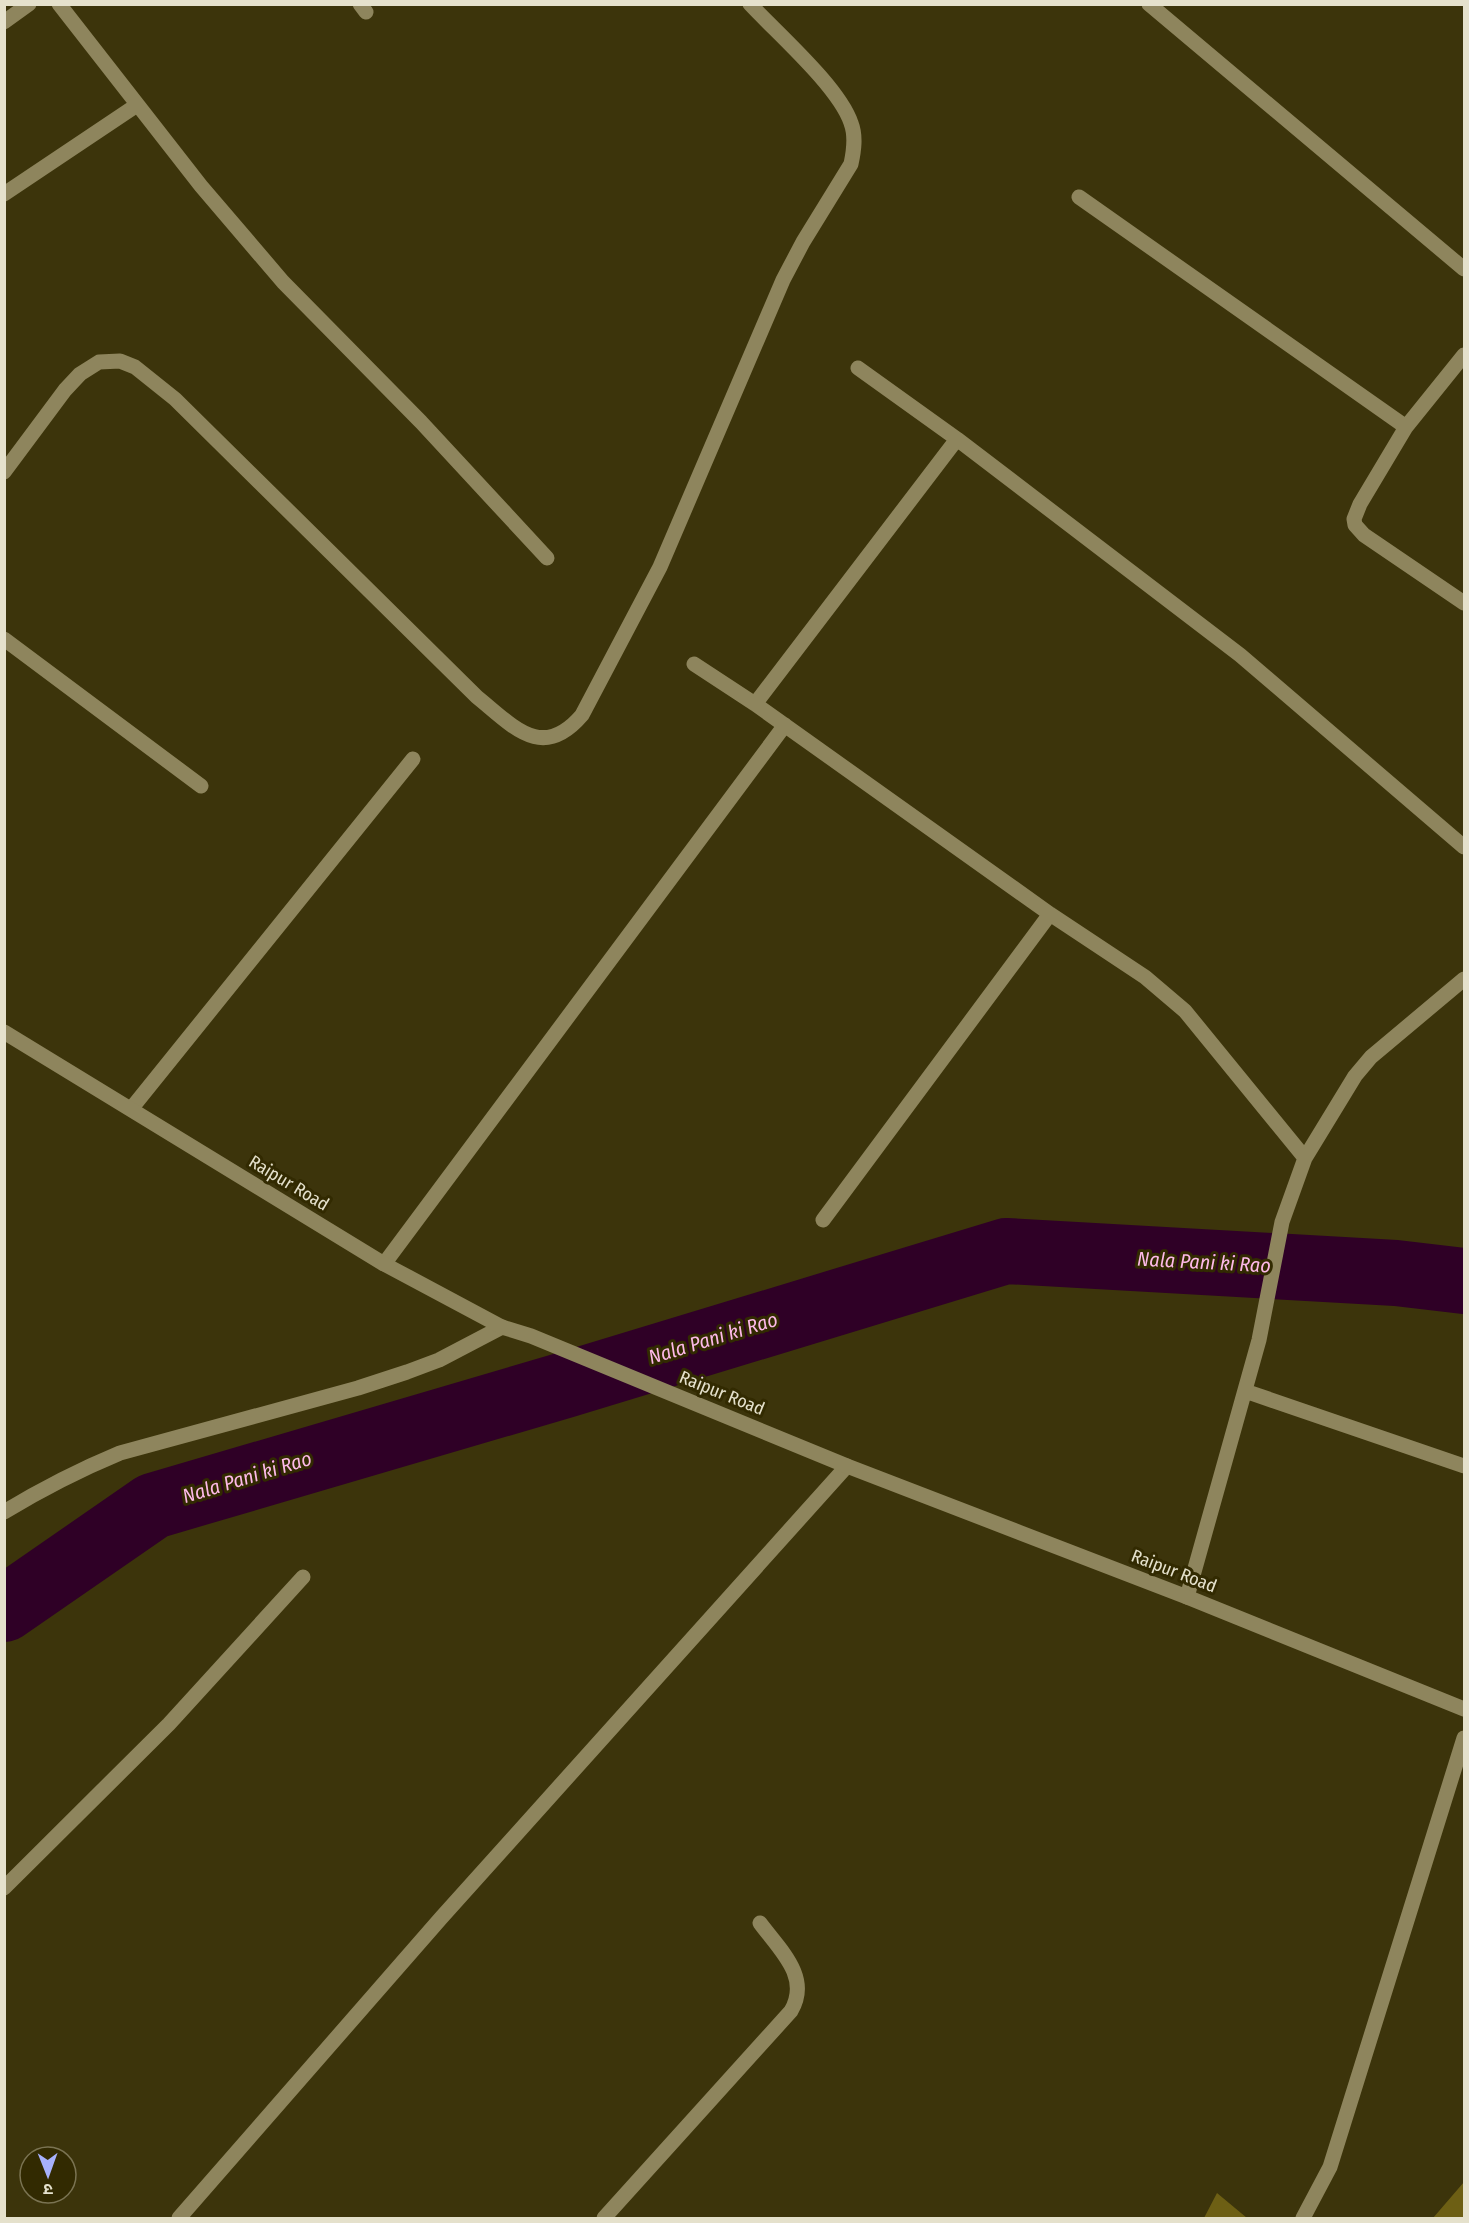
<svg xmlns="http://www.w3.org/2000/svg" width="1469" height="2223" font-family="'Fira Sans Condensed','Noto Sans Devanagari',sans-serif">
<rect width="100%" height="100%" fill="#3c340b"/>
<path fill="#6d5f14" d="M1464,2182v36h-31z
M1217,2193l30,25h-43z"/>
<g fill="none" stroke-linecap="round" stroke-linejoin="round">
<path stroke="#2f0026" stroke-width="66" d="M4,1609l149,-103 412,-121 441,-134 390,22 68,8"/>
<path stroke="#8e855d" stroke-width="15" d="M59,4l142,182 82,96 138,140 126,136
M360,4l6,8
M1149,4l315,265
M4,22l25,-18
M4,194l133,-89
M1079,197l327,230
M1464,355l-58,72 -46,77 -6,15 1,6 9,10 100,68
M858,368l99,71 283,216 224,192
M4,472l61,-82 15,-16 19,-12 21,-1 15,6 40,32 302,298c36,29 65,65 105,18l78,-148 123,-287 20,-38 48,-78c3,-14 5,-28 0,-41 -12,-36 -74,-90 -101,-119
M4,639l197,147
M694,664l61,40 295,210 95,63 40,34 120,147
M755,704l202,-265
M131,1109l282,-350
M823,1220l227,-306
M384,1264l401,-539
M1245,1391l219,75
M4,1512c38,-23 75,-42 116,-59l238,-65 49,-16 32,-12 63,-33
M1187,1597l72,-257 23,-118 23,-64 50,-82 16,-19 93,-78
M4,1888l165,-164 134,-147
M604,2218l187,-207c20,-34 -11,-61 -31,-88
M1303,2218l27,-51 134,-429"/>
<path stroke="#8e855d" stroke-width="15" d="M179,2218l262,-300 406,-452"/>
<path stroke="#8e855d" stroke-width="15" d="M4,1032l380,232 118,63 29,9 316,130 340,131 277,112"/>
</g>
<g text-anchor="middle" stroke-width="6" stroke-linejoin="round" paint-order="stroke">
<g font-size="18" fill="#e5e1cc" stroke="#322a01">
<text transform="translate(289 1183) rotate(31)" y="6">Raipur Road</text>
<text transform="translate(722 1393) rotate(22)" y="6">Raipur Road</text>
<text transform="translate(1174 1571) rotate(21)" y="6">Raipur Road</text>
</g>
<g font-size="20" font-style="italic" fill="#fdb9e8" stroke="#322a01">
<text transform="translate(1204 1262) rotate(3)" y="7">Nala Pani ki Rao</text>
<text transform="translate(713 1338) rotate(-17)" y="7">Nala Pani ki Rao</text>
<text transform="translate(247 1477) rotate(-17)" y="7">Nala Pani ki Rao</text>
</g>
</g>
<rect width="1469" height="2223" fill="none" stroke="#e5e1cc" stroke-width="12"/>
<g transform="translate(48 2175) rotate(179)"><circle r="28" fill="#322a01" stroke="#7a7352" stroke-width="1.5"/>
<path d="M0-4.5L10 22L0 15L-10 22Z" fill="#a7b1fc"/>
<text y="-9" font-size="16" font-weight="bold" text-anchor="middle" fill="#e5e1cc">उ</text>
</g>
</svg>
